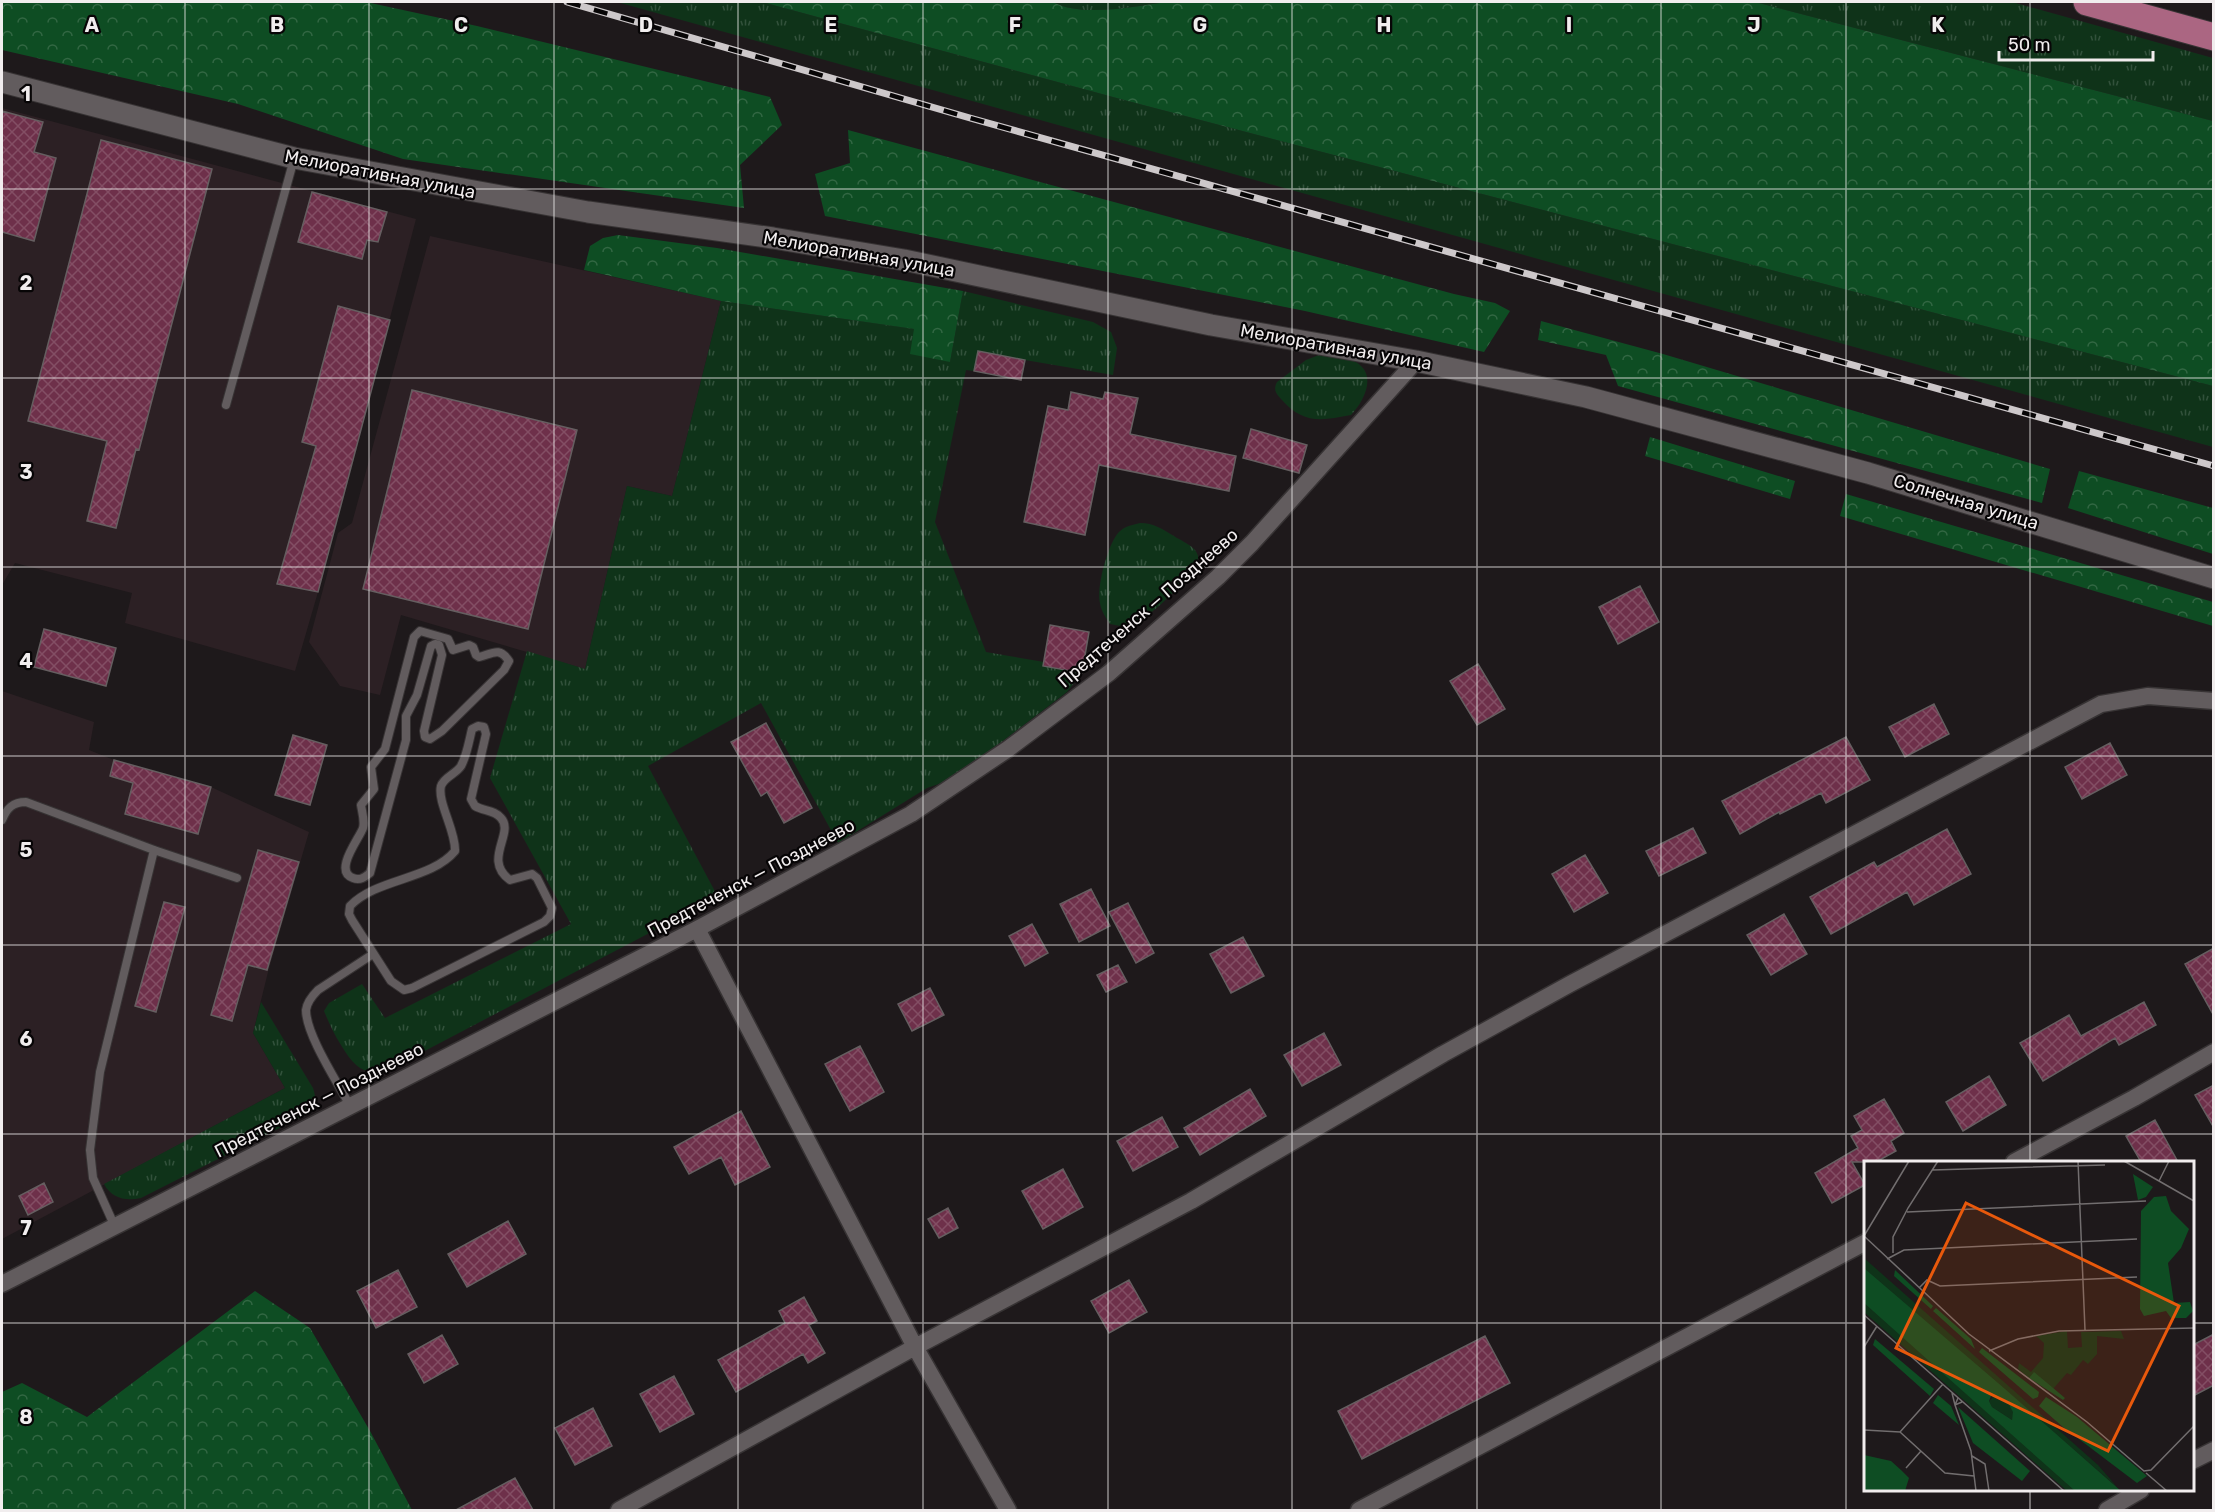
<svg xmlns="http://www.w3.org/2000/svg" width="2215" height="1512" font-family="Rubik,sans-serif">
<defs>
<pattern id="grass-tufts" width="24" height="20" patternUnits="userSpaceOnUse" patternTransform="scale(1.5)"><rect width="24" height="20" fill="#0f3319"/><path d="M3 7l-1-3M5 7V3M7 7l1-3M15 17l-1-3M17 17v-4M19 17l1-3" fill="none" stroke="#32513b"/></pattern>
<pattern id="forest-crowns" width="20" height="18" patternUnits="userSpaceOnUse" patternTransform="scale(1.5)"><rect width="20" height="18" fill="#0e4d23"/><path d="M2 6a3 3 0 1 1 6 0M12 15a3 3 0 1 1 6 0" fill="none" stroke="#326743"/></pattern>
<pattern id="building-cross-hatch" width="8" height="8" patternUnits="userSpaceOnUse" patternTransform="scale(1.5)"><rect width="8" height="8" fill="#6e304a"/><path d="M0 0l8 8M0 8l8-8" fill="none" stroke="#834e64"/></pattern>
</defs>
<rect width="100%" height="100%" fill="#1e191b"/>
<path fill="#2c2024" d="M2,108l414,111 -98,373 -23,79 -170,-48 7,-30 -117,-30 -13,22z
M430,236l291,65 -49,195 -45,-10 -42,183 -184,-54 -21,80 -40,-9 -31,-44 29,-109 14,-10z
M2,691l92,31 -5,28 25,10 97,27 98,45 -41,140 -15,61 32,55 -283,151z"/>
<path fill="url(#grass-tufts)" d="M617,2h145l362,98 1089,286v61z
M1053,2h114c-32,4 -85,16 -114,0z
M1755,2h257l201,56v63z
M963,291l130,31 18,10 6,16 -4,27 -135,-23 -4,19 -8,-1 -31,152 51,130 58,10 -1,4 39,7 -15,19 -114,87 -26,9 -89,55 -77,-140 -113,63 70,131 -320,168c-30,13 -41,7 -57,-20 -7,-11 -12,-22 -17,-34l5,-8 33,-19 23,34 186,-94 -81,-146 37,-127 58,18 42,-183 45,10 49,-195 194,28 35,33z
M1319,355c10,2 23,2 33,5 27,12 13,40 -1,55 -31,6 -48,9 -70,-16 -5,-6 -8,-9 -4,-17l29,-22z
M1140,523c14,0 22,6 34,13 7,5 22,10 24,20 3,15 -48,60 -61,67 -9,5 -17,3 -27,1 -4,-6 -9,-13 -10,-21 -4,-15 8,-60 19,-71 6,-6 13,-7 21,-9z
M261,1002l52,86c4,12 2,17 -6,26l-166,84c-15,3 -29,1 -37,-14l181,-96 -32,-55z"/>
<path fill="url(#forest-crowns)" d="M2,2h364l111,24 293,71 12,28 -42,40 4,43 -341,-49 -165,-55 -236,-54z
M762,2h291c29,16 82,4 114,0h588l458,119v265l-1089,-286z
M848,130l606,164 41,9 15,8 -26,41 -179,-41 -480,-95 -10,-42 35,-11z
M618,235l99,13 246,43 -13,71 -40,-8 4,-25 -193,-28 -137,-31 6,-24 13,-8z
M1541,321l122,33 387,115 -8,34 -424,-117 -12,-31 -68,-15z
M1650,437l145,44 -5,18 -145,-43z
M2079,471l134,37v46l-145,-46z
M1846,494l367,108v24l-373,-110z
M255,1291l55,37 60,103 42,79h-410v-118l20,-9 65,34z"/>
<path fill="url(#building-cross-hatch)" stroke="#655e60" stroke-width="1.5" d="M2,111l41,11 -9,30 22,6 -22,83 -32,-9z
M101,140l111,29 -73,281 -3,-1 -20,79 -29,-7 20,-80 -79,-20z
M312,192l75,20 -9,30 -11,-2 -5,19 -64,-17z
M338,306l52,14 -72,272 -41,-8 39,-138 -14,-4z
M978,351l47,9 -4,20 -47,-9z
M412,390l165,40 -49,199 -165,-40z
M1071,392l32,7 2,-7 33,6 -8,36 106,22 -7,35 -130,-26 -14,70 -61,-13 24,-116 20,4z
M1251,429l56,16 -8,28 -56,-15z
M1640,586l19,36 -41,22 -19,-37z
M1050,625l39,7 -7,41 -39,-7z
M44,629l72,19 -10,38 -72,-19z
M1478,664l27,45 -28,16 -27,-44z
M1934,704l15,30 -44,23 -16,-30z
M766,723l46,85 -28,15 -17,-31 -6,4 -30,-54z
M293,735l34,10 -17,60 -35,-10z
M1846,737l24,43 -44,23 -5,-10 -41,21 -1,-2 -39,22 -18,-33z
M2110,743l17,32 -45,24 -17,-32z
M114,760l97,27 -13,47 -73,-20 8,-31 -23,-7z
M1693,828l13,25 -47,23 -13,-25z
M1947,829l24,45 -57,31 -7,-13 -76,42 -21,-37 64,-35 3,5z
M258,850l41,12 -32,108 -19,-5 -16,56 -21,-6z
M1585,855l23,38 -34,19 -22,-38z
M1091,889l19,37 -31,16 -19,-38z
M164,902l21,5 -29,105 -21,-6z
M1128,903l26,50 -18,10 -27,-51z
M1784,914l23,40 -36,21 -24,-40z
M1032,924l16,29 -23,13 -16,-30z
M1243,937l21,39 -33,17 -21,-39z
M2214,948v68l-29,-52z
M1118,965l9,17 -21,10 -9,-17z
M930,988l14,27 -32,16 -14,-27z
M2144,1002l12,23 -37,20 -4,-7 -72,43 -23,-38 49,-28 12,21z
M1324,1033l17,32 -39,21 -18,-31z
M860,1046l24,46 -34,19 -25,-47z
M1989,1076l17,29 -43,26 -17,-29z
M2214,1085v43l-19,-33z
M1250,1089l16,27 -66,39 -16,-27z
M1884,1099l20,34 -13,8 5,10 -20,11h-24l13,23 -33,18 -17,-30 43,-25 -7,-12 11,-6 -8,-14z
M741,1111l29,56 -35,18 -14,-28 -32,17 -15,-27z
M1162,1117l16,30 -45,24 -16,-30z
M2155,1120l23,42h-37l-15,-26z
M1063,1169l20,38 -40,22 -21,-38z
M44,1183l9,19 -25,13 -9,-19z
M948,1208l10,20 -19,10 -11,-19z
M508,1221l18,33 -59,33 -19,-33z
M398,1270l19,37 -41,21 -19,-37z
M1129,1280l18,32 -38,21 -18,-32z
M804,1297l13,24 -8,4 16,28 -17,10 -5,-9 -67,38 -18,-32 67,-37 -6,-12z
M2214,1334v51l-21,11v-51z
M442,1335l16,29 -34,19 -16,-29z
M1485,1336l25,47 -148,76 -24,-48z
M674,1376l20,38 -34,18 -20,-38z
M593,1408l19,38 -37,19 -20,-37z
M515,1478l18,32h-77z"/>
<g fill="none" stroke-linecap="round" stroke-linejoin="round">
<defs>
<path id="service" d="M226,405l68,-246
M420,631l28,8 5,11 16,-5 4,2 3,8 3,2c13,-3 20,-11 30,4l-5,9 -62,61 -12,8 -5,-2 -1,-6 18,-76 -3,-10 -4,-1 -4,2 -14,49 -11,21v24l-36,133c-5,4 -10,8 -17,5 -20,-7 6,-39 10,-50 2,-7 -1,-16 -2,-23l13,-16 -3,-22 14,-18 29,-112z
M478,726l6,1 2,7 -15,65 4,7c8,5 20,4 26,12 14,15 -19,42 9,62l22,-6 5,4 15,30 -2,8 -6,6 -132,66 -8,2 -13,-9 -39,-61 -3,-6 1,-8c27,-28 81,-26 105,-55 1,-20 -18,-49 -14,-65 3,-9 15,-12 20,-20 6,-11 8,-25 11,-37z
M2,820c5,-12 11,-18 24,-18l128,48 83,28
M350,1106c-12,-23 -44,-71 -44,-96 1,-8 6,-14 12,-20l55,-36
M115,1227l-22,-49 -3,-28 10,-78 54,-222"/>
<path id="minor" d="M697,929l218,418 93,163
M2014,1162l120,-64 80,-46
M2,1284l695,-355 214,-115 97,-65 101,-76 109,-96 34,-34 164,-182
M2192,1461l22,-11
M619,1510l296,-163 276,-146 252,-147 127,-70 531,-280 47,-8 66,5
M1359,1510l507,-268
M2107,1510l34,-20"/>
<path id="tertiary" d="M2,82l292,76 294,54 185,26 131,22 307,65 205,36 170,36 282,76 346,105"/>
<path id="primary" d="M2087,2l127,35"/>
</defs>
<use href="#service" stroke="#373334" stroke-width="10"/>
<use href="#minor" stroke="#373334" stroke-width="19"/>
<use href="#tertiary" stroke="#373334" stroke-width="23"/>
<use href="#primary" stroke="#373334" stroke-width="29"/>
<use href="#service" stroke="#625c5e" stroke-width="8"/>
<use href="#minor" stroke="#625c5e" stroke-width="16"/>
<use href="#tertiary" stroke="#625c5e" stroke-width="21"/>
<use href="#primary" stroke="#ab6682" stroke-width="27"/>
<defs>
<path id="rail" d="M567,2l403,116 1244,348"/>
</defs>
<use href="#rail" stroke="#cdc8ca" stroke-width="7"/>
<use href="#rail" stroke="#070506" stroke-width="4.5" stroke-dasharray="14" stroke-linecap="butt"/>
</g>
<path fill="none" stroke="#f1edee" stroke-width="1.5" stroke-opacity="0.55" d="M185,2v1508M369,2v1508M554,2v1508M738,2v1508M923,2v1508M1108,2v1508M1292,2v1508M1477,2v1508M1661,2v1508M1846,2v1508M2030,2v1160M2,189h2212M2,378h2212M2,567h2212M2,756h2212M2,945h2212M2,1134h2212M2,1323h1864M2192,1323h22M2030,1490v20"/>
<g text-anchor="middle" stroke-width="4.5" stroke-linejoin="round" paint-order="stroke">
<g font-size="18" fill="#f1edee" stroke="#070506">
<text transform="translate(380 174) rotate(11)" y="6">Мелиоративная улица</text>
<text transform="translate(859 254) rotate(10)" y="6">Мелиоративная улица</text>
<text transform="translate(1336 347) rotate(10)" y="6">Мелиоративная улица</text>
<text transform="translate(1966 502) rotate(17)" y="6">Солнечная улица</text>
<text transform="translate(1148 608) rotate(-41)" y="6">Предтеченск — Позднеево</text>
<text transform="translate(751 878) rotate(-28)" y="6">Предтеченск — Позднеево</text>
<text transform="translate(319 1100) rotate(-27)" y="6">Предтеченск — Позднеево</text>
</g>
</g>
<g transform="translate(1864 1161)">
<rect width="330" height="330" fill="#1e191b"/>
<path d="M0,97l234,207 19,22 -253,-219zM0,142l72,63 139,125h-8l-203,-179zM203,170l1,17 14,-1 -1,-15 40,-1 3,8 -27,-3v18l-9,10 -5,-4 -12,15 -4,-2 -14,16 -19,-16 -5,5 -11,-9 1,-6 12,9 12,-14 1,-15 -8,-7zM130,235l13,5 7,11 -2,8 -20,-13 -3,-6z" fill="#0f3319"/>
<path d="M269,13l20,13 -7,10 -8,3zM302,35l5,15 18,18 -8,19 -13,15 6,40 16,-1 3,9 -7,7h-15l-5,-7 -22,5 -4,-7 1,-98 13,-14zM0,107l141,121 116,102h-46l-211,-188zM127,235l16,5 6,11 -1,8 -20,-13 -3,-6zM31,109l38,36 -2,3 -37,-33zM72,147l35,31 4,10 -42,-38zM11,178l59,50 -4,7 -57,-51zM118,187l57,44 -1,5 -5,2 -54,-47zM170,211l31,26 -2,2 -34,-22zM74,234l13,11 8,19 -26,-22zM182,236l31,20 70,59 -10,7 -74,-56 -24,-21zM94,246l72,64 -8,10 -49,-38zM0,294l27,6 10,9 8,8 -4,13h-41z" fill="#0e4d23" fill-rule="evenodd"/>
<path fill="none" stroke="#726e6f" stroke-width="1.5" d="M214,0l7,169M260,0l70,40M68,9l173,-5M295,20l10,-20M43,51l239,-11M0,75l105,98 118,88 57,49 7,-1 43,-44M0,75l45,-75M29,92v-16l15,-29 30,-47M23,98l17,-9 233,-11M55,127l8,-8 13,6 197,-9M0,154l200,176M0,186l13,-21M125,190l29,-12 41,-8 135,-3M88,232l3,12 7,-3M94,237l-3,7 16,46 5,40M0,269l36,2 43,-48M36,271l45,41 29,3M108,295l13,8 4,27M42,307l15,-17M282,312l21,18"/>
<path fill="#e8590c" fill-opacity="0.15" stroke="#e8590c" stroke-width="3" d="M102,42l213,103 -71,145 -212,-103z"/>
<rect width="330" height="330" fill="none" stroke="#f1edee" stroke-width="3"/>
</g>
<g font-size="20" text-anchor="middle" font-weight="bold" fill="#f1edee" stroke="#070506" stroke-width="4.5" stroke-linejoin="round" paint-order="stroke">
<text x="92" y="32">A</text>
<text x="277" y="32">B</text>
<text x="461" y="32">C</text>
<text x="646" y="32">D</text>
<text x="831" y="32">E</text>
<text x="1015" y="32">F</text>
<text x="1200" y="32">G</text>
<text x="1384" y="32">H</text>
<text x="1569" y="32">I</text>
<text x="1754" y="32">J</text>
<text x="1938" y="32">K</text>
<text x="26" y="101">1</text>
<text x="26" y="290">2</text>
<text x="26" y="479">3</text>
<text x="26" y="668">4</text>
<text x="26" y="857">5</text>
<text x="26" y="1046">6</text>
<text x="26" y="1235">7</text>
<text x="26" y="1424">8</text>
</g>
<rect width="2215" height="1512" fill="none" stroke="#f1edee" stroke-width="6"/>
<path d="M1999 51v9h154v-9" fill="none" stroke="#f1edee" stroke-width="3"/>
<text x="2008" y="51" font-size="18" fill="#f1edee" stroke="#070506" stroke-width="4.5" paint-order="stroke">50 m</text>
</svg>
